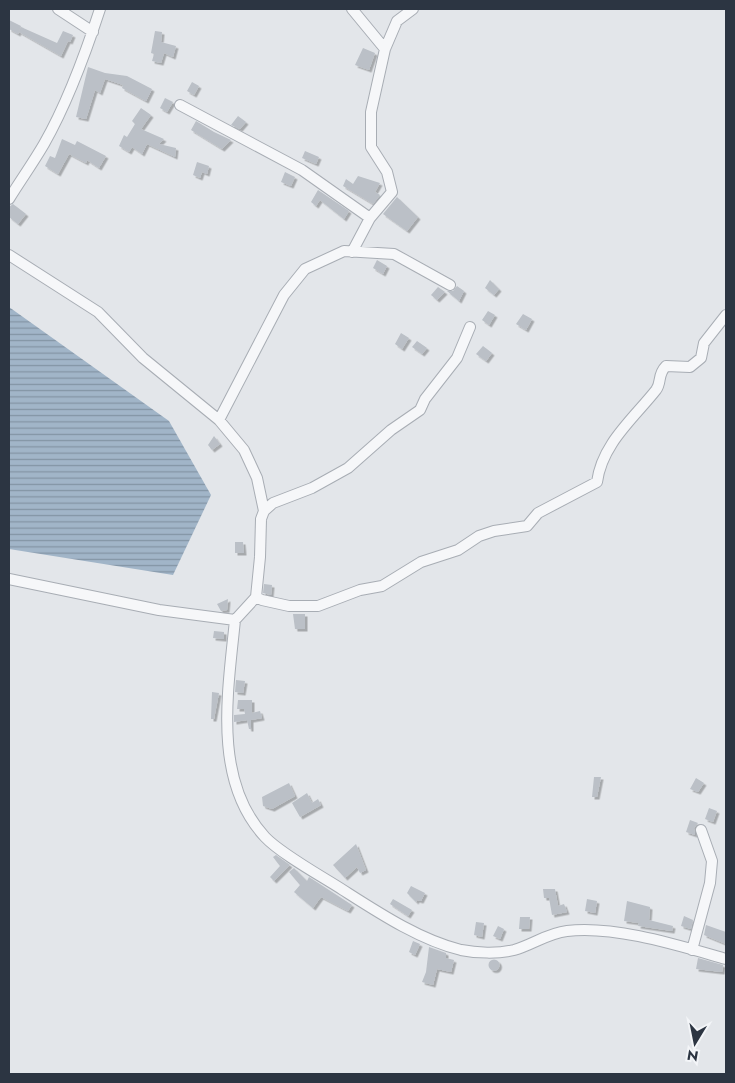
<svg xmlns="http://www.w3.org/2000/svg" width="735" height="1083" font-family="Jost,sans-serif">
<defs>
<pattern id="water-rules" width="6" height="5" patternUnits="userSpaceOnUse" patternTransform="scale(1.25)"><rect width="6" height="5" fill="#a1b5c8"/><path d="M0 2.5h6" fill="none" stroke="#8394a4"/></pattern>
<filter id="shadow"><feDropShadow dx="2.5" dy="2.5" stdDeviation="0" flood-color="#0004"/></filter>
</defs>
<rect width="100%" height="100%" fill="#e3e6ea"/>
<path fill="url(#water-rules)" d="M9,307l160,114 42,74 -38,80 -164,-26z"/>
<path fill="#bbc0c7" filter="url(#shadow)" d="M9,20l12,6 -3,8 -9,-5z
M21,27l36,16 6,-12 10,4 -3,7 -2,-1 -7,15 -42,-24z
M155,31l7,1 -1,10 15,4 -3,11 -9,-4 -3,10 -9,-2 2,-7 -3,-1z
M363,48l12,5 -6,17 -14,-5z
M88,67l17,6 22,3 25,13 -6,12 -24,-13 1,-3 -18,-6 -5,14 -5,-3 -9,29 -10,-2z
M192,82l7,4 -5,9 -7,-4z
M165,98l8,4 -6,10 -7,-4z
M141,108l10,7 -10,14 23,10 -5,5 17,4 -1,9 -28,-13 -5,10 -10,-7 -3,5 -10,-6 5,-11 3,2 8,-13 -3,-3z
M238,116l8,6 -6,7 -9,-4z
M196,121l18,11 17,8 -9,9 -31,-19z
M62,139l13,6 2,-4 29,15 -7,12 -12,-8 -1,3 -17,-9 -11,20 -13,-8 5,-10 5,2z
M305,151l14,6 -3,7 -14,-6z
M197,162l12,4 -2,8 -5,-2 -2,6 -7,-3z
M285,172l10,5 -4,9 -10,-4z
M358,176l22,7 -5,9 5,3 -7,9 -30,-18 3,-7 7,5z
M318,190l31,21 -5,8 -24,-19 -4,6 -5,-4z
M397,197l21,20 -11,14 -24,-17z
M13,204l13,10 -8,10 -9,-7v-10z
M377,260l10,6 -4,8 -10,-6z
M490,280l9,9 -5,6 -9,-7z
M457,286l7,5 -5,10 -12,-10h6z
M438,287l7,5 -8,8 -6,-5z
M488,311l7,4 -6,10 -7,-5z
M523,314l9,5 -6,11 -10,-6z
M401,333l8,5 -7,11 -7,-5z
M417,341l10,7 -5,6 -10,-7z
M483,346l9,7 -6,8 -10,-7z
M214,436l6,8 -8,6 -4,-5z
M235,542h8l1,11h-9z
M264,584l8,1 -1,10 -8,-2z
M228,599l-1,11 -6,1 -4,-7z
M293,614h12v15h-10z
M214,631l10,1v7l-11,-1z
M236,680l9,1 -2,12 -8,-1z
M212,692l7,1 -5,26h-3z
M238,700h14v13l8,-2 2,7 -11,2v9h-2l-2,-9 -13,2v-7l11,-1 -1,-5h-7z
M594,777h7l-4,20h-5z
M696,778l8,5 -6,9 -8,-3z
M289,783l6,13 -23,13 -9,-3 -1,-9z
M307,793l5,10 6,-4 3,6 -21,12 -8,-14z
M709,808l8,3 -4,11 -8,-3z
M690,820l8,3 -4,5 1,7 -9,-3z
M356,844l10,26 -6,3 -3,-6 -12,11 -12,-13z
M276,855l14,10 -16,16 -4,-4 10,-11 -7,-9z
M294,868l13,13 2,-4 43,28 -4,6 -27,-14 -8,11 -19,-16 6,-7 -11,-13z
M411,886l14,7 -4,8 -4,-1 -1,2 -9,-9z
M543,889h12l3,17 6,-2 3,8 -15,3 -3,-17h-5z
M393,899l19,11 -4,6 -18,-12z
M587,899l10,2 -2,12 -10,-2z
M627,901l23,6 -1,13 24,6 -1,5 -34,-5 1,-3 -15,-2z
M684,916l9,4 -2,9 -10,-3z
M520,917h10l-1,12h-10z
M476,922l8,1 -2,14 -8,-2z
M706,925l20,7v12l-22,-9z
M498,926l6,3 -4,10 -7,-3z
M413,941l7,3 -5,11 -6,-3z
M429,947l17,6v5l8,2 -3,12 -14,-3 -4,16 -11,-3 4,-10z
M698,958l25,7 -1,7 -26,-3z
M488.5 965a5.5 5.5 0 1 1 11 0a5.5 5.5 0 1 1-11 0Z"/>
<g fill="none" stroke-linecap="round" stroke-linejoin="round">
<defs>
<path id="minor" d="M58,9l35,23
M352,9l33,40 -14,63v35l16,25 5,20 -22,26
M385,49l12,-28 16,-12
M180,105l122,65 68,48 -18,34
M9,199c11,-18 24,-36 35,-55 24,-42 41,-89 56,-135
M9,255l89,57 45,46 76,62 25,30 13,28 7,33 -3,8 -1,38 -4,40 -21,23 -76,-10 -150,-31
M219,420l65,-125 21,-26 39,-18 50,3 56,31
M264,511l9,-8 39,-15 36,-20 43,-38 29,-20 5,-11 32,-41 13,-31
M256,597l6,3 27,6h29l42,-16 22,-4 39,-24 37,-12 21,-14 15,-5 33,-5 11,-13 59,-31c5,-38 36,-63 59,-92 6,-8 1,-15 10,-24l24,1 11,-9 3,-15 22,-28
M235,620c-7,71 -23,160 30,217 16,17 58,40 78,53 36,23 77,50 118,60 15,3 37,4 53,0 18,-5 34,-17 53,-19 47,-6 113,15 159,28
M692,950l18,-67 2,-22 -11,-31"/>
</defs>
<use href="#minor" stroke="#a8adb4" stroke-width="12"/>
<use href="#minor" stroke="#f6f7f9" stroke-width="10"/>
</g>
<rect width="735" height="1083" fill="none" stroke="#2c3542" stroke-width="20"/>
<g transform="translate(695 1043) rotate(190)" stroke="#f3f5f8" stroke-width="4" paint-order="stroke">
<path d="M0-4L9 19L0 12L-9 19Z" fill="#2c3542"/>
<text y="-8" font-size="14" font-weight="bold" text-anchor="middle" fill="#2c3542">N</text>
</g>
</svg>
